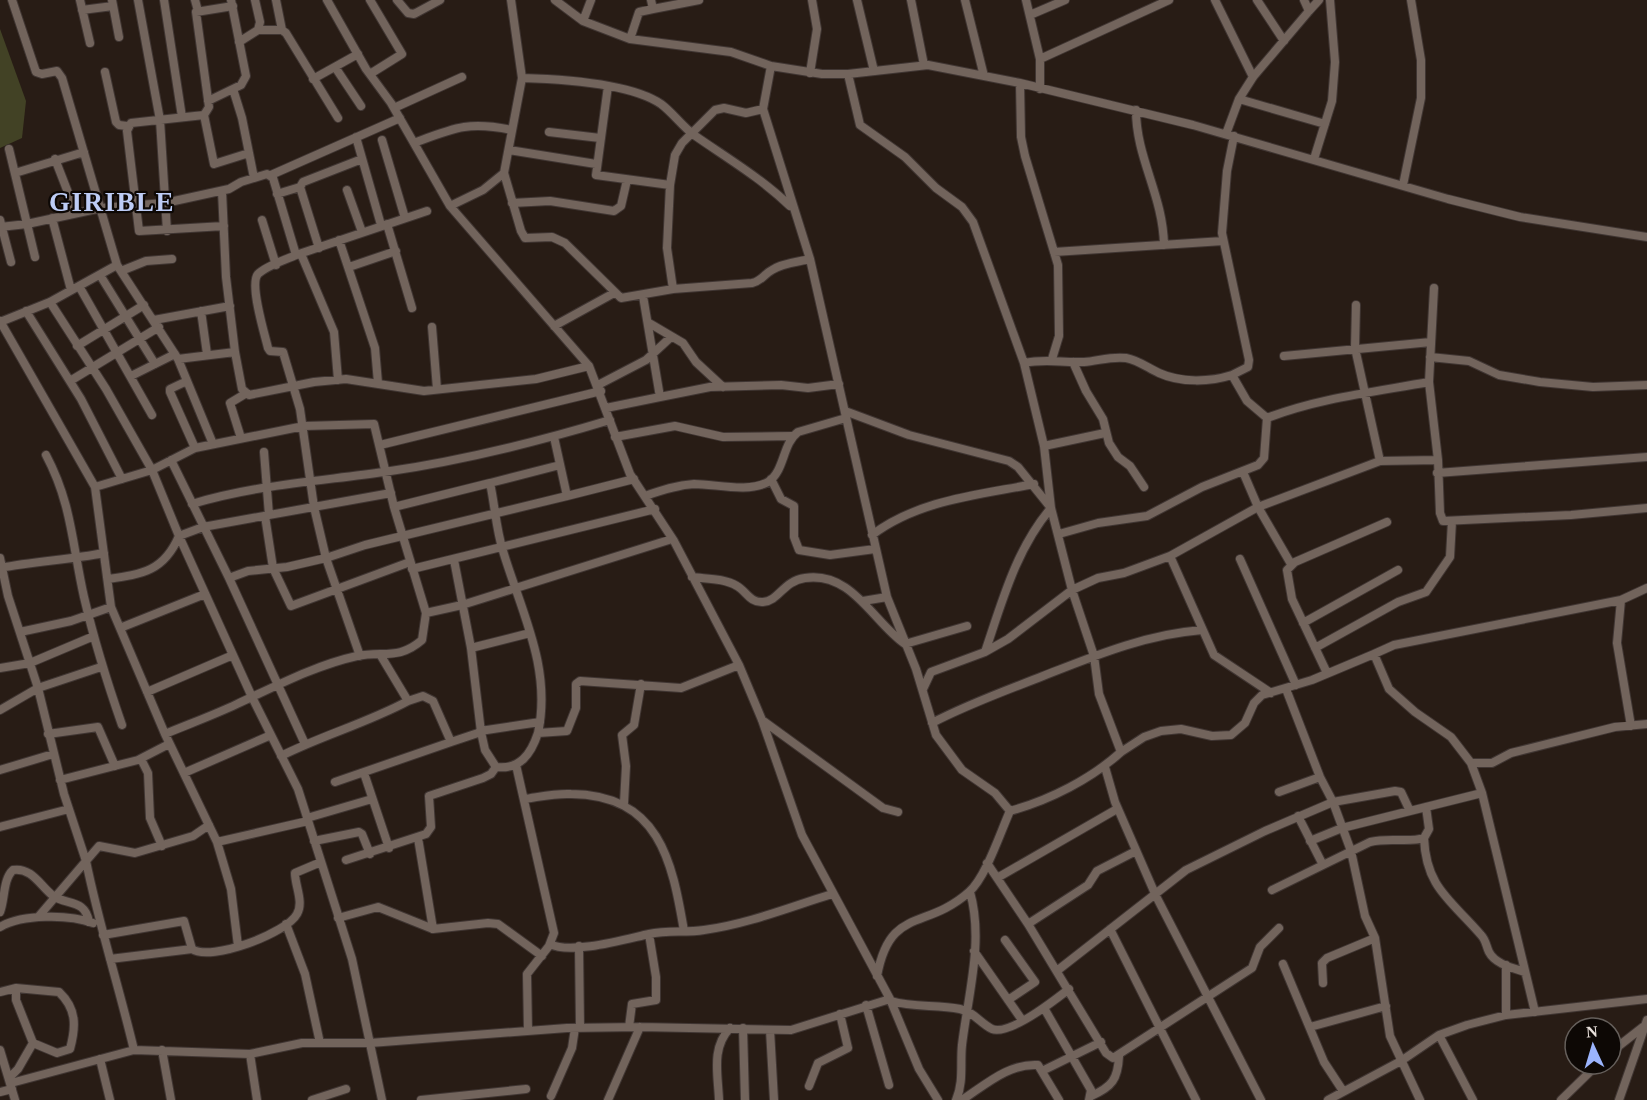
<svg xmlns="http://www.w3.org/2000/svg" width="1647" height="1100" font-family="Georgia,serif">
<rect width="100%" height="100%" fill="#281c15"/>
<path fill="#424225" d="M0,29l26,72 -4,37 -22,10z"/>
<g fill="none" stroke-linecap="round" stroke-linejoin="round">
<defs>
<path id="minor" d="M12,0l24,72 6,2 15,-3 5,7 55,187 61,94 35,85
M80,0l10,43
M112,0l7,37
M138,0l22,120 7,111
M164,0l18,117
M195,0l3,11
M276,0l6,30
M327,0l39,69 25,34 59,103 139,160 41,108 44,67 65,124 23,55 40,115 88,164 29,70 19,31
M370,0l32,54 -32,20
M397,0l11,13 6,1 26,-14
M511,0l11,78 -18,95 17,58 4,7 27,-1 13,6 56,55 52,-9 79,-6c10,-2 12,-9 20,-13 10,-7 26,-8 38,-11
M555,0l28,21 47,18 101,13 40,14 51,8h26l80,-9 92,18 173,42 255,74 72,18 127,20
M857,0l17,71
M911,0l13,65
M965,0l19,76
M1026,0l14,59v30
M1215,0l38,77
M1257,0l27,41
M653,9l46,-9
M82,10l31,-4
M1309,11l10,-11
M1030,15l35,-15
M583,21l8,-21
M258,30h24l4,3 52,85
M630,39l9,-27 14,-3 -2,-9
M239,42l19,-12 2,-8 -5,-22
M1040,59l129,-59
M771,66l-8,43 47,150 77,338 29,72 20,66 26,35 33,23 15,18
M335,67l26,39
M105,72l11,50 3,3 8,1
M810,73l7,-44 -5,-29
M848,74l12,51 45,32 31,31 26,19 11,15 51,141 20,83 7,62c-35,41 -49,94 -66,144
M522,78c36,1 108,5 139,26 12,9 21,22 33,31 33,23 67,43 96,71
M313,79l45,-25
M1020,83l1,54 4,19 33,109 1,71 -7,23
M608,86l-12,89 74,10
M233,89l9,29 12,60
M1239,99l86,25
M208,101l33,-16 5,-9 -15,-76
M394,108l68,-31
M1136,110c0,48 27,85 28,135
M204,115l10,49 35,-11
M549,132l51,6
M1226,134l13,-35 14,-22 56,-66 -5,-11
M356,137l25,88
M382,140l23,78
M414,143c40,-15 54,-22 98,-13
M9,149l26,108
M509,150l87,14
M55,159l21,54
M1314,159l18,-58 3,-39 -5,-62
M15,173l69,-21
M271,175l129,-57
M1403,185l18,-87v-38l-10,-60
M300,187l3,-5 59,-23
M347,190l15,42
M277,194l23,-7 19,61
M512,203l38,-2 64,10 7,-5 6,-26
M450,206l33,-16 21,-17
M52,218l19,72
M0,220l11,42
M262,220l14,45
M387,224l25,84
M224,226l-85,5 -12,-100 4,-8 73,-8 5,-8 -13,-95 37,-6
M0,227l27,-3 74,-16 64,-5 64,-14 12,-7 26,-8 6,4 23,77 131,-44
M339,240l36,108 3,35
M1054,252l169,-11
M301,254l33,78 4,48
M296,255c-11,5 -30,11 -38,19 -9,10 7,61 10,74l2,3 13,1 17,57 14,98 12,51 34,98
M349,267l47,-16
M121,271l25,-10 26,-2
M100,275l55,89
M79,286l73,129
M673,289l-6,-41 3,-63 5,-30 7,-12 33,-33 9,-2 22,5 17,-4
M50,302l56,87 46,81 27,66 73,161 46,92 54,170 30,141
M1356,305l-1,43 25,113
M26,311l55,88 41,80
M201,311l6,43
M154,320l76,-14
M0,321l95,166 16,120 54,127c24,-10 49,-19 72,-30 39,-18 79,-39 120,-48 27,-5 42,4 65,-16l4,-27 -32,-106 -20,-83 -70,2 -109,22 -43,22 -57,17
M0,322l50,-20 67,-37
M649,323l34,20 13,19 27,25
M554,326l60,-33
M432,327l5,62
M77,346l67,-41
M235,352l7,37 7,6 65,-13 32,-3 78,12 112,-12 53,-13
M1284,356l147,-14
M1430,357l39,4 30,14 41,7 53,5 54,-2
M178,359l57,-7 -9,-75 -4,-86
M1073,362l13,29 17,28 6,24 9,14 12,9 14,21
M1024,363c23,-5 37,0 60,-1 14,-1 27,-6 42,-4 12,2 22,10 33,15 22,10 51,9 73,2l15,26 20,17
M1232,375l16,-8 1,-7 -27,-127 5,-62 7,-35
M131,376l44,-22
M70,381l89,-54
M187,381l-17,8v3l25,56
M598,385l48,-25 25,-23
M660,397l50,-10 71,-2 27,3 31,-4
M606,408l54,-11 -17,-101
M845,411l64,24 100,26 9,6 33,41 21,82 -64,49 -23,13 -54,20 -8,17
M615,437l60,-11 48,11 69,-1
M241,438l-11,-35 15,-9
M380,445l221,-54
M1044,446l61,-13
M264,452l5,63
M46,455c26,49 26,89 38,142 10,43 23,85 38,128
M171,460l58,118 76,166
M1438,460l2,53 3,8 128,-6 76,-7
M1243,472l15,35 33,57
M1437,473l210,-16
M771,479l10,20 13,7v31l5,13 31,5 45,-6
M490,483l70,-18
M567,496l67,-17
M645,496c17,-6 32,-11 49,-12 22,0 54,9 74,-2 17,-11 14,-38 30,-50l48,-14
M192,504c62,-19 129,-23 192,-32 76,-11 153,-30 226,-52
M394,507l96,-24c5,23 6,46 13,68 18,60 49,117 35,182
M265,516l8,52 18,38 119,-44
M1059,534l39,-11 49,-7 55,-29 56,-22 6,-7 3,-40c52,-20 107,-26 162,-36
M872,535c46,-35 106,-40 162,-51
M1170,556l44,99 57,38
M0,558l8,38 30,92 26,106 22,67
M1240,559l56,126
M454,560l17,88 10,84
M0,568c34,-7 69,-8 104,-15
M412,569l243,-60
M692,577c14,2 32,1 45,9 9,5 13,17 26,16 16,-1 20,-21 42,-24 47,-7 68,44 100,66l62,-18
M229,578l19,-7 39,-4 39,-9 39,-13 202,-49 -13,-59
M108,579c35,-5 56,-8 71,-43l24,-9 188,-34
M863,601l24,-4
M426,613l36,-8 210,-66
M1303,623l95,-53
M120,628l85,-34
M20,632l51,-11 40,-14
M471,648l59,-15
M1315,648l83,-46 28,-10 24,-35 2,-36
M1374,654l20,-9 227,-45
M381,656l27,45 15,-5 10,5 18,41 30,-10 4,18 11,17c24,3 35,-13 42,-34l29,-2 9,-23v-24l4,-3 101,7 58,-23
M0,668l30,-5 64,-27
M1327,673l-35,-74 -5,-29 8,-8 92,-40
M1286,689l34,88 13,25 18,49 14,65 10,22 15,98 30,64
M147,692l86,-37
M0,710l38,-22 63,-21
M762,720l121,88 15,4
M932,723c36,-19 73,-32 111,-47 51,-20 104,-42 159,-46
M1631,726l-14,-83 4,-43 26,-12
M480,731l60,-9
M48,734l50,-7 17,39
M165,734l52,108 14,47 7,57
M1121,752l23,-15 17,-6 20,-2 31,7 19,-1 14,-12 9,-20 8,-8 50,-15 62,-26 15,35 26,23 36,25 20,26h21l19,-10 104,-26 32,-3
M281,756c42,-21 86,-33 127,-55
M141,759l7,14 2,45 12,28
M1471,763l11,30 53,219
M516,765l38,168 -5,13 -22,28 1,57
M1105,767l10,35 41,94 105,204
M0,770l53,-16
M184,773l87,-38
M364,773l25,75
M60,780l78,-20 31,-16
M335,782l116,-40
M1279,792l41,-15
M524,799c15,-2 32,-6 47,-5 88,1 101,66 113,137
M1333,802l62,-11 6,1 9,19
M624,803l2,-37 -4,-31 12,-10 7,-41
M1298,816l25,49
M307,818l65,-19
M0,827l69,-18
M418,838l15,91
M1424,838c2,50 27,62 57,97 5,5 5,11 8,17 6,12 24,16 36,20
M314,841l45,-9 3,2 8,20
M1310,841l32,-13 140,-35
M217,842l91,-21
M346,860l80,-26 5,-7 -2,-31 54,-18 8,-4 5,-7
M86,861l13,-15 36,7 58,-17 16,-11
M987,863l41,61 78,129 7,5 139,-90 8,-21 19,-19
M997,878l120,-69
M1272,890l98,-48c20,-5 38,1 54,-4l5,-9 -3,-22
M0,912c5,-13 3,-33 13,-42 18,-3 27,15 39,25 14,11 33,3 37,27
M39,916l47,-55c13,64 33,126 48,189
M338,918l40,-11 55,22 55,-6 10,1 44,32
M286,924l19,50 15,69
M1028,924l60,-39 9,-14 39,-20
M0,927c22,-13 69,-13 93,-4
M1110,929l86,171
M103,935l81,-14 8,28c19,13 95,-16 105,-35 7,-12 -2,-28 -2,-41l26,-11
M1005,940l30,42 -27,18
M550,944c21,11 76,-5 99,-10 19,-4 37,-1 55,-4 44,-6 86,-23 128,-36
M579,946l1,82
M974,951l48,69
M110,959l82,-10
M1283,964l41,98 19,29
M1058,970l128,-100 79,-39 68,-29
M877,976c13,-70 48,-45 92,-84 17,-15 31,-59 41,-81 40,-11 81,-32 111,-59l-22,-58 -5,-38 -22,-66 26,-12 26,-5 46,-17 88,-49 122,-46 58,-1 -9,-78 5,-94
M1323,983l-1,-20 5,-5 48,-20
M16,988v12l17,43
M0,992l16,-4 43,4c18,17 17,35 11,57l-13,4 -24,-10 -15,26 -9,9
M891,1001c23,7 46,3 69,8 14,3 20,14 32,20 17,7 63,-29 77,-40
M866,1005l23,80
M1044,1008l47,82 -2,10
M1506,1015v-50
M629,1027l3,-23 24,-4v-23l-7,-43
M1310,1027l76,-21
M743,1028l2,72
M770,1030l4,70
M1439,1035l34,65
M0,1050l15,50
M162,1050l9,50
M1611,1052l32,-25
M250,1054l52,-11h68l197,-15 73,-1 151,3 99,-31
M100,1059l10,41
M1042,1071l59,-29
M11,1083l123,-33 116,4 7,46
M809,1086l9,-23 30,-15 -8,-34
M0,1092l12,-3
M551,1096l21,-48 3,-20
M1091,1096c21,-9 27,-17 28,-40
M312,1100l34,-11
M421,1100l105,-11
M608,1100l32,-73
M719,1100c-1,-26 -8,-52 11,-72
M956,1100c8,-18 4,-37 6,-55 6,-50 22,-104 8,-153
M962,1100c23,-15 47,-37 76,-35l21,35
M1328,1100l73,-39 38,-26 28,-10 39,-10 141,-16
M1561,1100l37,-36
M1619,1100l28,-80"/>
</defs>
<use href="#minor" stroke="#403633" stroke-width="10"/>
<use href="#minor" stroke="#72645c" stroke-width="8"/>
</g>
<g text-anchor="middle" stroke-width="4.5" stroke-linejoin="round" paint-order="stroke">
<g font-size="27" font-weight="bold" letter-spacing="1.5" fill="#bdccf5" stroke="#0d0805">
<text x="112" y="211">GIRIBLE</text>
</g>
</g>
<g transform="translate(1593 1046) rotate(356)"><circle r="28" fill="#0d0805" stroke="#655f5b" stroke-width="1.5"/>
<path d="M0-4.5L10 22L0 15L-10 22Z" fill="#9bb4fd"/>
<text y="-9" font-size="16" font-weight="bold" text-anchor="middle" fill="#e9e1dc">N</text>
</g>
</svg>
